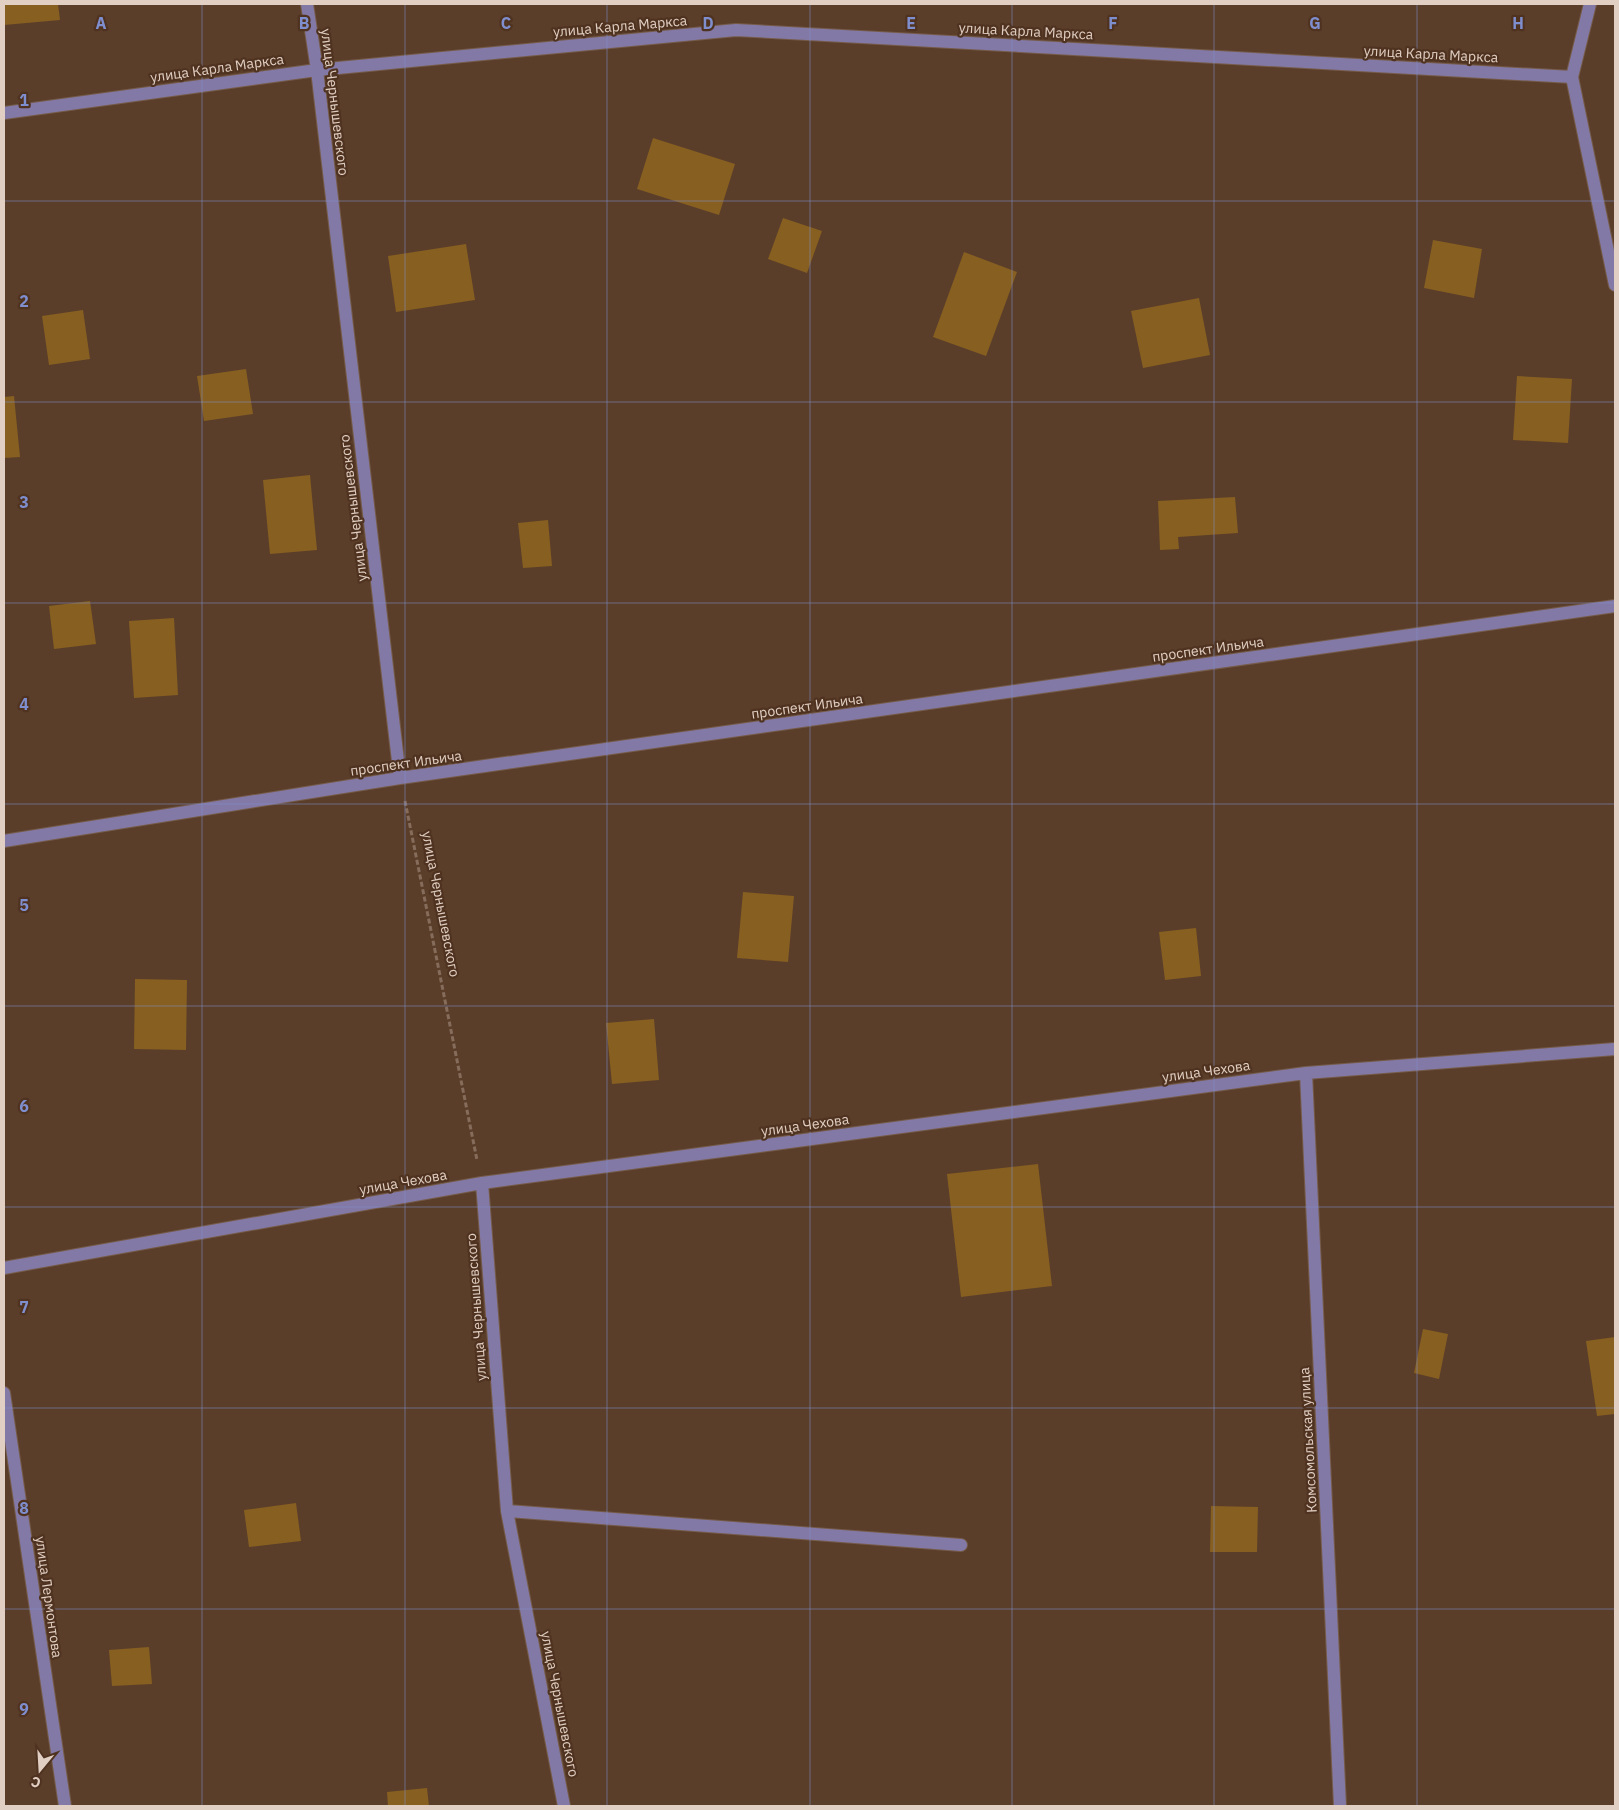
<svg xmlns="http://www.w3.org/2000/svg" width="1619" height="1810" font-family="'IBM Plex Sans',sans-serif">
<rect width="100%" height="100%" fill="#5a3e2a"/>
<path fill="#875f21" d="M4,4h54l2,16 -56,5z
M653,138l82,26 -16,51 -82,-26z
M783,218l39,13 -15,42 -39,-14z
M1433,240l49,9 -8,49 -50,-10z
M466,244l9,56 -79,12 -8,-56z
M964,252l53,20 -31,84 -53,-19z
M1199,298l11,57 -67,13 -12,-57z
M83,310l7,49 -41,6 -7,-49z
M246,369l7,45 -49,7 -7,-45z
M1517,376l55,3 -4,64 -55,-3z
M14,396l6,61 -16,1v-61z
M310,475l7,75 -47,4 -7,-74z
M1235,497l3,36 -60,4 1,12 -19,1 -2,-49z
M548,520l4,46 -29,2 -5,-45z
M90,601l6,43 -42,5 -5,-43z
M174,618l4,77 -44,3 -5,-77z
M743,892l51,4 -6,66 -51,-4z
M1196,928l5,48 -36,4 -6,-48z
M135,979l52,1 -1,70 -52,-1z
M654,1019l5,61 -47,4 -6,-61z
M1038,1164l14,122 -91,11 -14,-123z
M1423,1329l25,5 -9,45 -25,-6z
M1615,1337v77l-18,2 -11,-75z
M296,1503l5,38 -52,6 -5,-37z
M1211,1506l47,1 -1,45h-47z
M149,1647l3,37 -40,2 -3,-36z
M427,1788l2,18h-41l-1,-14z"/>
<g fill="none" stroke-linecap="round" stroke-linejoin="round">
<defs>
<path id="minor" d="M307,4l10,66 83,708
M1590,4l-18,73 43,208
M4,113l313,-43 419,-40 836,47
M4,841l396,-63 1215,-172
M1306,1073l34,733
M482,1183l25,328 57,295
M4,1268l478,-85 824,-110 309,-24
M4,1393l61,413
M507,1511l454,34"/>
</defs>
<use href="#minor" stroke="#755b49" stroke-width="14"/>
<path stroke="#856c5b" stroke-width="3" stroke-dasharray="5 2.5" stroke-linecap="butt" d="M405,801l72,359"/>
<use href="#minor" stroke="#8379a6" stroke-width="12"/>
</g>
<path fill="none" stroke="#7f8ece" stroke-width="1" stroke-opacity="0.55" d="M202,4v1802M405,4v1802M607,4v1802M810,4v1802M1012,4v1802M1214,4v1802M1417,4v1802M4,201h1611M4,402h1611M4,603h1611M4,804h1611M4,1006h1611M4,1207h1611M4,1408h1611M4,1609h1611"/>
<g text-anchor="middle" stroke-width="4.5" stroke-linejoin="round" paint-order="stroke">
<g font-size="14" fill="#e1cfc3" stroke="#4f3320">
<text transform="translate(620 26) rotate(-5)" y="5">улица Карла Маркса</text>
<text transform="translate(1026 31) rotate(3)" y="5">улица Карла Маркса</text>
<text transform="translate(1431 54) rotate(3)" y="5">улица Карла Маркса</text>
<text transform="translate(217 68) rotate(-8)" y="5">улица Карла Маркса</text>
<text transform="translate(335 102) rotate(83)" y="5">улица Чернышевского</text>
<text transform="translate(353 508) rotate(-97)" y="5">улица Чернышевского</text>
<text transform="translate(1208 649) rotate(-8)" y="5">проспект Ильича</text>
<text transform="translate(807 706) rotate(-8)" y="5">проспект Ильича</text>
<text transform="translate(406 763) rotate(-8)" y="5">проспект Ильича</text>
<text transform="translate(441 904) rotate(79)" y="5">улица Чернышевского</text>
<text transform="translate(1206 1071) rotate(-8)" y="5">улица Чехова</text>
<text transform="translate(805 1125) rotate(-8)" y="5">улица Чехова</text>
<text transform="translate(403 1182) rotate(-10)" y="5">улица Чехова</text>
<text transform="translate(476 1307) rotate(-94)" y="5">улица Чернышевского</text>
<text transform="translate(1308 1440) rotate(-93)" y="5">Комсомольская улица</text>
<text transform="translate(49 1597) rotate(82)" y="5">улица Лермонтова</text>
<text transform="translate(560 1704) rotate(79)" y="5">улица Чернышевского</text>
</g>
</g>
<g font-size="16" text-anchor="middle" font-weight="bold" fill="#7f8ece" stroke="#4f3320" stroke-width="4.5" stroke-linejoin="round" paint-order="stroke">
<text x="101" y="29">A</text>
<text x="304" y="29">B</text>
<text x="506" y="29">C</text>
<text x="708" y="29">D</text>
<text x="911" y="29">E</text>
<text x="1113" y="29">F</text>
<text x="1315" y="29">G</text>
<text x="1518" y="29">H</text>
<text x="24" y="106">1</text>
<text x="24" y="307">2</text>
<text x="24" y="508">3</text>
<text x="24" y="710">4</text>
<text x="24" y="911">5</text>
<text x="24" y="1112">6</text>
<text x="24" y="1313">7</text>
<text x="24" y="1514">8</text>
<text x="24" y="1715">9</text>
</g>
<rect width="1619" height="1810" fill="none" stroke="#e1cfc3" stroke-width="10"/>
<g transform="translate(40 1770) rotate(198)" stroke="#4f3320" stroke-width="4" paint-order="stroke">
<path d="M0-4L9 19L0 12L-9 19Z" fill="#e1cfc3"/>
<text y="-8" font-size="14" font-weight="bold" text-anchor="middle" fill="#e1cfc3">С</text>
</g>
</svg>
